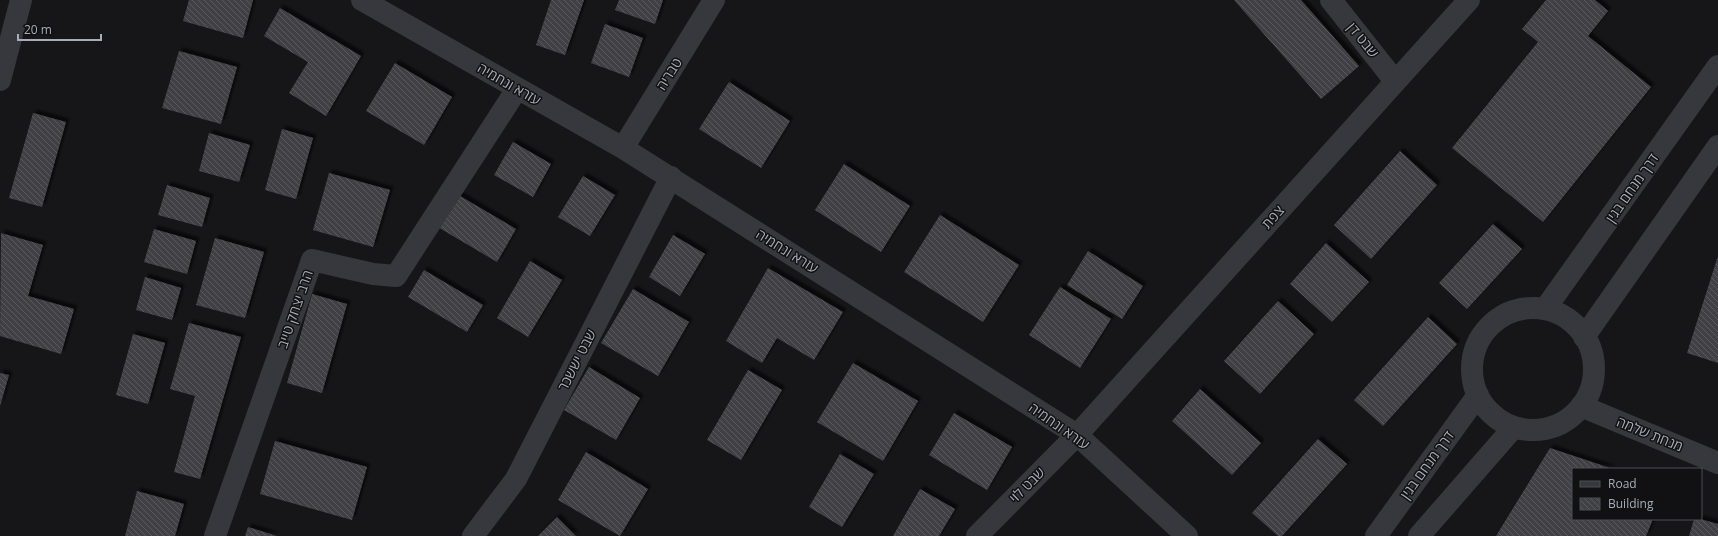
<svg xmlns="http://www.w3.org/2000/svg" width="1718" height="536" font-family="'Open Sans','Noto Sans Hebrew',sans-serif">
<defs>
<pattern id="building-back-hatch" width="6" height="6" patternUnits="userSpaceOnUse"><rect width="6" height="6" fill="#404145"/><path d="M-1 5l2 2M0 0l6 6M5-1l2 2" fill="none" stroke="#595a5e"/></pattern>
<filter id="shadow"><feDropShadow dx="3.5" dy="-3.5" stdDeviation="1" flood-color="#0009"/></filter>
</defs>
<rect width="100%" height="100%" fill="#161618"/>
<path fill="url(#building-back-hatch)" filter="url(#shadow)" d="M189,0h64l-10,38 -60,-17z
M551,0h33l-19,55 -29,-10z
M619,0h44l-8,24 -40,-14z
M1234,0h67l58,66 -38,33z
M1546,0h49l13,11 -20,25 63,51 -108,135 -91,-74 86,-106 -16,-13z
M280,8l81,48 -35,60 -37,-23 19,-31 -44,-26z
M605,24l38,14 -14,39 -38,-14z
M179,51l58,16 -16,57 -59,-16z
M395,63l57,34 -28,48 -58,-34z
M729,82l61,39 -29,47 -62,-39z
M33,113l33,9 -24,85 -33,-9z
M282,129l31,9 -17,61 -31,-9z
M209,133l41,12 -11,37 -40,-11z
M513,142l38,22 -18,33 -39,-22z
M1400,151l37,34 -66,74 -37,-34z
M844,164l66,42 -29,46 -66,-42z
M329,173l61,17 -17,57 -60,-17z
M583,176l32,19 -25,41 -32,-19z
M167,185l43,13 -8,29 -44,-12z
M455,193l61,36 -19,33 -61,-36z
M940,215l79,50 -36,57 -79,-50z
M1493,224l29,25 -55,60 -28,-26z
M154,229l42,12 -9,33 -43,-12z
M1,233l42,12 -15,51 46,13 -13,45 -61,-18z
M673,235l32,19 -25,42 -31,-19z
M215,238l49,14 -19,66 -49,-13z
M1326,243l43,39 -37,40 -42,-38z
M1088,251l55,35 -21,33 -55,-34z
M1718,256v107l-31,-10z
M530,261l32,19 -34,57 -31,-19z
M768,268l75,44 -29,48 -37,-22 -15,25 -36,-22z
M424,270l59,35 -16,27 -59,-35z
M145,277l36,11 -9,32 -36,-10z
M1060,287l51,32 -31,49 -51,-33z
M633,289l56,33 -31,54 -57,-33z
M312,294l35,10 -25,89 -35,-10z
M1278,301l36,33 -54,60 -36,-33z
M1428,317l29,27 -74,82 -29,-26z
M189,323l52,14 -41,142 -26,-7 21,-76 -25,-7z
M133,334l32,9 -17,61 -32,-9z
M853,363l65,38 -35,60 -66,-39z
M589,367l51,31 -24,42 -52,-30z
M748,370l34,20 -41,70 -34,-20z
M0,373l9,2 -9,31z
M1200,389l61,54 -29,32 -60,-54z
M954,413l58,34 -25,43 -58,-35z
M1318,439l29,25 -65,72h-4l-26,-23z
M275,441l92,26 -15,53 -92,-26z
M1550,448l63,21h-40v50h80l-7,17h-150z
M586,452l62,37 -28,47 -62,-36z
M840,454l34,20 -32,53 -33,-20z
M920,489l35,20 -16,27h-46z
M137,491l47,13 -9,32h-50z
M557,517l19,19h-38z
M1694,519h6l18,5v12h-29z
M248,527l29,9h-32z"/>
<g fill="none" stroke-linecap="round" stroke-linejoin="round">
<path stroke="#37383d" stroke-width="22" d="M362,0l261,148 454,287 110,101
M1331,0l64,81
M0,80l21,-80
M623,148l91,-148
M1472 369a61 61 0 1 1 122 0a61 61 0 1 1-122 0Z
M1545,309l173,-243
M1584,337l134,-191
M1581,406l137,57
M215,536l97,-276 61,14 23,2 121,-187
M473,536l43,-57 155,-302
M977,536l100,-101 392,-435
M1376,536l102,-141
M1419,536l95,-109"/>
</g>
<g text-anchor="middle" stroke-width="3" stroke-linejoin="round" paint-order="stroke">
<g font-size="14" fill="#a8adb8" stroke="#111113">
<text transform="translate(1363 40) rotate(51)" y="5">שבט דן</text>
<text transform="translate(669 74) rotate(-58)" y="5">טבריה</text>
<text transform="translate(509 84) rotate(30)" y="5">עזרא ונחמיה</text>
<text transform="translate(1632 188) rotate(-55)" y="5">דרך מנחם בגין</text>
<text transform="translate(1273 217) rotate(-48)" y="5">צפת</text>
<text transform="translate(787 251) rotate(32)" y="5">עזרא ונחמיה</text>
<text transform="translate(295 309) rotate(-71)" y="5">הרב יצחק טייב</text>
<text transform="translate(577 360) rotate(-63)" y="5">שבט יששכר</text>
<text transform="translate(1059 426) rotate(35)" y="5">עזרא ונחמיה</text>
<text transform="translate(1650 434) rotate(22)" y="5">מנחת שלמה</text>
<text transform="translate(1427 465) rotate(-54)" y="5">דרך מנחם בגין</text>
<text transform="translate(1027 485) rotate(-45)" y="5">שבט לוי</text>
</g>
</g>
<rect x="1572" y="468" width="130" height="52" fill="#111113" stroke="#4d4f55"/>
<rect x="1580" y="481" width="20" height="6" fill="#37383d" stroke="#4d4f55"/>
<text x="1608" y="488" font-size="12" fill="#a8adb8">Road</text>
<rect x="1580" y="498" width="20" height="12" fill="url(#building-back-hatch)" stroke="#4d4f55"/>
<text x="1608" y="508" font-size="12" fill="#a8adb8">Building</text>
<path d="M18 34v6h83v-6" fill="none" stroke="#a8adb8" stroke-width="2"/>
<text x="24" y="34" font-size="12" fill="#a8adb8" stroke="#111113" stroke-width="3" paint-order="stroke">20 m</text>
</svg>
